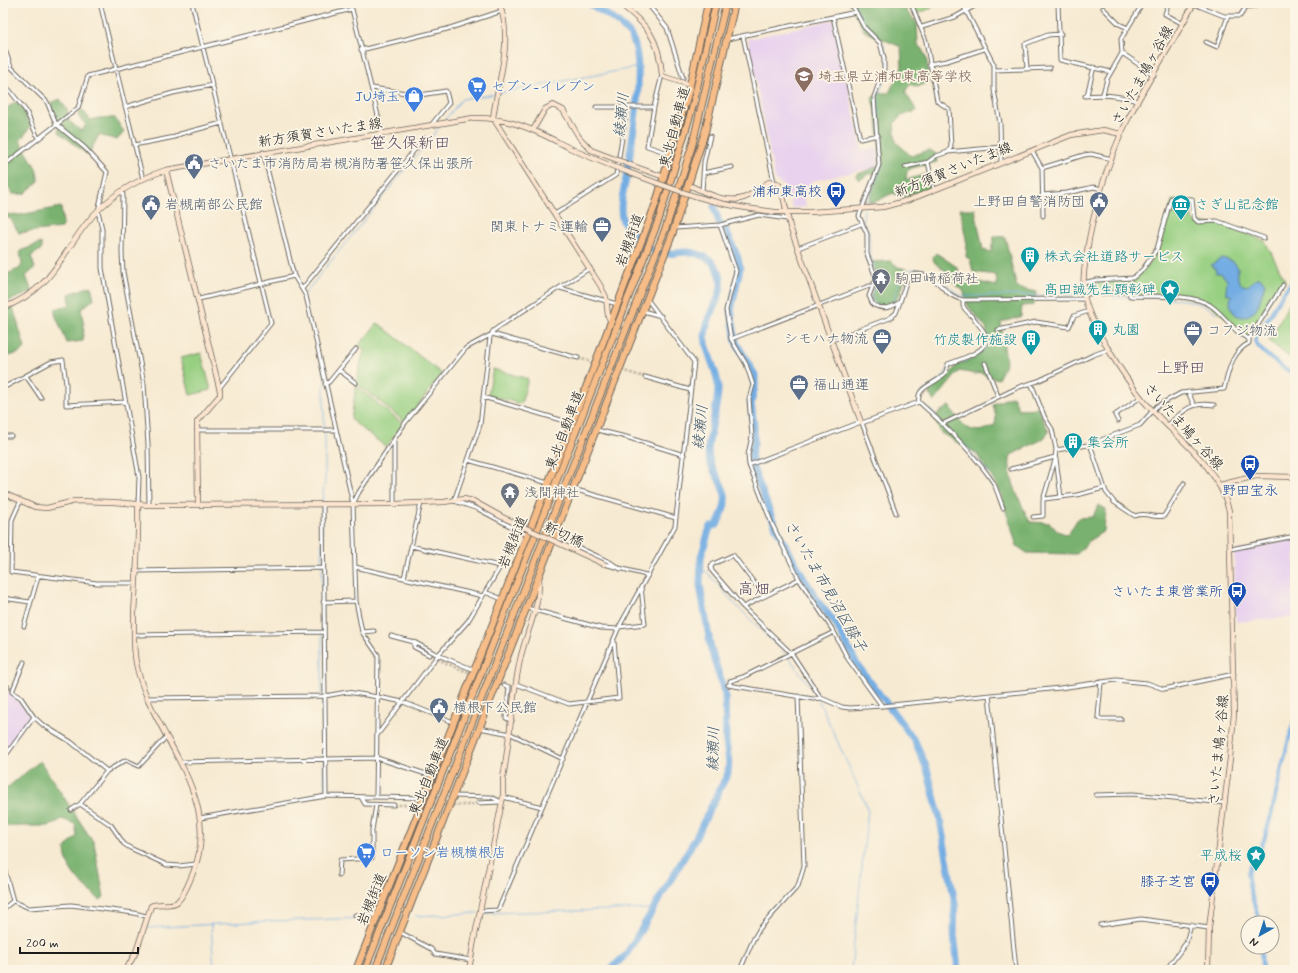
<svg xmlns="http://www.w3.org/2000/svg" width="1298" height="973" font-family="Mynerve,'Klee One',sans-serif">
<rect width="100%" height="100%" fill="#fcf5e5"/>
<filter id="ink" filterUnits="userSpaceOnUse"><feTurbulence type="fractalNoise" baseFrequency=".025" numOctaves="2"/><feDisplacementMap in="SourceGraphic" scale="8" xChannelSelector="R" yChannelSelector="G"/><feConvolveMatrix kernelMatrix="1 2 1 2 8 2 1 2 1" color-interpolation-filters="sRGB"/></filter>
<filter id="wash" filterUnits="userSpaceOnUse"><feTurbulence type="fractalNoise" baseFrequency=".012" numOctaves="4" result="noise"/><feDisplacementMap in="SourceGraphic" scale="16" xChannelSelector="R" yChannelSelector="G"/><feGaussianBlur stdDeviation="0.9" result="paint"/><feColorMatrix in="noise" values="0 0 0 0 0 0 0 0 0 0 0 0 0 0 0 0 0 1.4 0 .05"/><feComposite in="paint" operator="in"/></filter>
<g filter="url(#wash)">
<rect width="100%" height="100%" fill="#f7ead2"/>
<path fill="#e8d2ee" d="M833,20l29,130 16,-2v19l-67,14 2,10 -10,2 3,14 -14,1 -4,-18h-2l-3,-5 -8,-5 -27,-141z
M1295,539v78l-59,5 -2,-71z
M3,687l12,10 16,19 -28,39z"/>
<path fill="#97cf81" stroke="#5a764e" d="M915,3h16l1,5 -16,6 -4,-10z
M1172,200l18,1 2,18 4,4 28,1 41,17 20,39 -8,8 -28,47h-3l-37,-32 -28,-8h-47l-5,-4 -42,2 -2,-9c15,-3 31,-1 46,-4 4,0 7,-4 10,-7 20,-18 26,-47 31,-73z
M1295,292v68l-5,-2 -21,-17z
M378,323l64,51 -37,48 -49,-39 8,-33 -5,-5z
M201,353l10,37 -21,5 -9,-37z
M493,369l35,10 -7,25 -33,-9z
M356,386l47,38 -17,23 -35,-27z"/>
<path fill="#79b26f" stroke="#4a6746" d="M849,3h57v8l11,12 1,22c11,10 9,22 11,37l-12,5 -7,-3 -5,8 12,19 -16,5 -7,8 2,18 15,14 18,-6 6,3 2,9 -25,6 -5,3 -1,9 21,-6 3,14 -8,5 -22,4 -6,-4c-10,3 -13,8 -25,10l8,-29h-9l-8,6 -4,-5 25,-10 -4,-47 -5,-20 5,-5h12l13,-26 -1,-20 -37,-16z
M60,99l7,11 1,10 13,11 5,-6 -8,-9 1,-5 4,-1 7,10 9,-2h16l9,14 -7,8 -18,-5 -11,20 -29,-23 -2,-13 -7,-15z
M15,102l4,1 12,23 -11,15 16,27 3,13 -15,13h-12l-9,-16v-67z
M61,207l2,17 -2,4 -42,5 -9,-15h-7v-4l17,1z
M960,209h15l8,41 8,2 3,-16 11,1 12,51 19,4 -2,13 -12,1 -1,11 -20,5 5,41 -8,16 -10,-2 -6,-4 -7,1 -16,-3 -25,31 -7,-13 22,-13 8,-11 18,-7 14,-14 -3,-16 -18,-22 -4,-14 -16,-14v-5l-13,-10 -3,-6 4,-4 21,14 3,8 14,10 5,-3 18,4 -1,-11 -23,-3 -3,-13 -4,-2 1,-13z
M41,243l1,6 -11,7 4,12 -9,8 6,16 -26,10 -3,-9v-14h2l4,-6 10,-4 3,-4 -2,-14z
M891,261l7,6 8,2c-1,11 -6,33 -17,38 -5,1 -9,-1 -13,-1l-6,-8 7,-20 -6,-16z
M91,286l3,13 -13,10 3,17 -1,15 -16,2 -12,-29v-5l15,-4 -1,-11z
M13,307l12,41 -6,5 -10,3 -6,-4v-42z
M1013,396l6,13 19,-1 11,24 -6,7 -32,16c-6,18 11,51 19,67l20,1 7,8 11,4 10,-17 15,-1 5,-12 8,4 -2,22 -14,9 -13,14 -50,-1 -10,-7 -18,-57 -23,-36 -35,-20 -6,-13 3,-7 11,-7c14,19 21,33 46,19l1,-7 -3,-14z
M40,761l54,82 10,54 -4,3c-17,-16 -34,-26 -35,-52l12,-12 -2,-12 -13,-5 -12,7h-45l-2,-3v-32z"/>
<path fill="#73ade3" stroke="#486480" d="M1222,258l12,4 4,6c0,9 -2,17 10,18l8,-8h5l4,6c-3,8 -5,21 -11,27 -12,14 -28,1 -23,-15l-5,-3 1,-13 -6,-7h-5l-1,-5 -4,-3z"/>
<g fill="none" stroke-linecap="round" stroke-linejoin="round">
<path stroke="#73ade3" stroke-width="1" d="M854,3l11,22 19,19 4,18 -1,10 -9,24 4,65 -1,9 -16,37
M499,93l140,-26
M444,121l18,-22 34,-5
M864,210l-1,11 6,11 1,22 8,24 -7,18 3,7 6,3
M306,294v-2l135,-167
M1113,297c34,2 76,-5 104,16
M885,306l9,-5c2,-7 3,-18 7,-24 10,-14 27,-7 39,2 8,6 12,12 22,17l116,-1
M971,314l10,11
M1238,334l5,5
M321,358l5,24
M324,384v45
M920,398l3,-7 19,-12 8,-14 20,-6 13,-9 5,-7 -1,-9
M929,409l7,6
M965,445l30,36
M322,503l3,-24v-47
M322,567v-61
M700,568l7,4 28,32 50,50
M322,570v61
M322,634v61
M788,656l26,36 7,13 47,104 -17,161
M322,698l2,93
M482,913l171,-4
M416,916l61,-3
M211,925l3,45
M146,928l125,-7 100,-3"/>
<path stroke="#73ade3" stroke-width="4" d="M1295,278l-12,15 -28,47c2,10 30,30 40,34
M1260,923c-3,-13 -14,-38 -12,-50 3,-13 14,-23 17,-36 12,-39 17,-79 30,-118
M1261,947l1,23"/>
<path stroke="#73ade3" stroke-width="7" d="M589,3c13,9 30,18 40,30 20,25 2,114 -3,145 -2,12 -8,30 -3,43 5,11 26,30 37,32 19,3 23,-6 43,3 3,2 8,4 10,7 22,25 -7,47 -8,72 0,17 11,32 13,49 1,21 -8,44 -10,65 -1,18 14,30 17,46 2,10 -4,22 -8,30l-7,2 -9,30 -1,28 11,64 14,45 1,48 3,20 -1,11 -33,66 -69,116 -17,15
M714,207l5,15 7,9 12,27 2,10 -9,42 5,32 19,33v12l-4,16 3,24v16l-3,11 2,14 23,60 28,50 15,25 17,21 20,39 59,78 12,28 13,50 15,85 -1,29 4,37"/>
</g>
</g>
<g filter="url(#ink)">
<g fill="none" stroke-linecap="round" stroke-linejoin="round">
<path stroke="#cbc1ae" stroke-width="3" stroke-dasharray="3 1.5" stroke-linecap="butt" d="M690,92l20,44
M578,358l67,19
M429,655l28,13 47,17
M394,805h75l9,-2"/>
<defs>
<path id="street" d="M100,3l43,176
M192,3l79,320 -51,64
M647,3l20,25 16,50
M851,3l13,24 16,16 4,15v11l-10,28 5,68 -20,51 8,18v20l9,24 -7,18 4,9c11,5 18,3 27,-3l7,-23 6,-5c28,-1 27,21 50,26l122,-1
M911,3l15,38 11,60 12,8 2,38 -3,5
M962,3l32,62v25l6,33 1,39
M1034,3l1,1
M1058,3l2,57 51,12
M1164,3l3,5 -2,6 18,10
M1128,4l1,-1
M1194,4l30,12h16l6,-9 10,-1 2,-3
M1103,8l16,16 9,4
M833,17l27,122 18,-4
M922,27l33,-10 25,-14
M743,36l31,146
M727,39l129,-27
M1206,42l11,5 11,-31
M3,44l8,23 36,35 9,22 29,24 22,24 -9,39 4,18v39l37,209 -1,28
M361,50l86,-21 55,-18
M1122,53l32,22
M929,64l18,-3 37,-12
M1027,68l-2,-24 23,-9 13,-1
M994,70l56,-2
M3,82l23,29 12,27
M372,88l48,7 26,-4 3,12 -17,21
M1103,94l4,-15 15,-26 -1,-14 22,-36
M1087,95l7,-28
M1085,96c19,-2 34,-1 52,5
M125,107l48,-14 40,-8
M627,107h27l-7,39 24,8
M654,107l8,-32
M134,145l41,-8 5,-3 42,-11
M1032,151l10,17 1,48
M263,152l31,124 12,20 47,208 3,97 6,31 16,23 -2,141
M928,162l6,27
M3,166l75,-58 10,-32 264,-67 30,123
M905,167l23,-5 8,-6 12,-4 53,-5
M1042,168l42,-13 7,-1 21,5
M703,173l29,-6
M122,191l1,4 -1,58 1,19 21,112 4,60 1,61
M702,191l2,-29 6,-26
M1042,195l25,-2 27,-6 7,2
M555,214l61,-39 11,-68h-31
M720,225l16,46 -10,39 5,29 15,25 7,21 -4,14 3,37 -4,19 1,10 23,59 27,55 35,53 14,27 34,47
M675,228l45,-3 39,-10 28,4
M798,248l63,-24
M1083,283l13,-3 37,-2 10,-9 14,-20 14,-51 21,1 2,19 4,4 19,-1 47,17
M560,288l57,16
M302,289l122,-151
M1084,294l45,-2 1,4c23,1 60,-3 80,9 14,9 24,28 39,34l34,-54
M199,299l95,-23
M963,300v6c3,6 9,9 12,14 4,5 9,11 11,16 5,15 -28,24 -38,28 -1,3 -1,7 -3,9 -7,11 -30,13 -26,29 27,24 54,50 74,80 4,8 7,18 10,26
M643,311l18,5
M998,330l38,-8 33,5 5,-11 15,-5
M731,339l138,-53h4
M832,340l58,-22 6,-5 4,-11
M985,363l13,33
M339,370l17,13
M26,376l15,22
M645,377l45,13
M1031,383l14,35 7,11 4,20 -1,11 -12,40v16l-10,1
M325,384l4,-2 27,-33
M3,388l48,-26 12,-2 3,24v21l60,-3
M1188,392l6,13
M483,397l88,26
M1118,421l-3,-6 26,-18
M862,423l34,90
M942,424l77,-37 19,-6 55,-26 17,-6
M1167,426c16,-15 24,-25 47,-21
M197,430h139
M597,430l29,7 58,18
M3,436h8
M394,440v64
M1090,444l16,48 8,10 21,14c11,-5 18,3 29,0l20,-33
M1056,450l32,-5 52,-20 17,-19 24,-13 43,-4c5,-19 7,-36 25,-46v-4
M1056,459l5,38
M468,460l80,23
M749,465l112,-43 1,1 57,-21
M1011,469l44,-12
M573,489l103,29
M1044,499l33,-4 27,-7
M20,502l-8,18 -1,52 86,11h38
M323,504l3,292
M353,504l6,-12 46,-69 61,-75 26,-14 86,24
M527,535l-49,-26 -24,-8 26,-76 10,-88 3,-6 7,-5 90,-58
M554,536l56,26 10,7
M411,546l89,20
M1231,549l64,-13
M604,564l42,11
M355,567l128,29
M135,571l188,-3
M404,578l17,-75
M485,592l17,7
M764,596l-31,-41 -20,9 -2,3 1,4 31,36 49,47 29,44
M3,598l27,4
M323,602l33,-1
M743,607l56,-28
M527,608l74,20 17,1
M24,626l14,-49
M619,627l26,-3 -4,-37
M362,632l12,-1
M134,635l190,-3
M391,636l23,6 24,13 36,15
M414,642v5l15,8
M24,662l-12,30 9,6 13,19 9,8 28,17 36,29
M1101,682l-3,35 3,2h20
M3,683l5,4
M516,684l53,20 50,-6 -5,-57
M730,684v-3l13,-4 91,-45
M504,685l5,2 -3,31 6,3
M728,685l85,14 8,-1 21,9 8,1 32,-2 178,-18 56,-8 31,3 17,6 70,-15
M989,695l27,275
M147,698l178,-2 22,-4 31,5 25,5 50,20
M479,728l32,6 52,25
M378,734l60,-79 30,-34 38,-64 9,-27
M3,759l31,-42
M180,762l197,-4 55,18
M1096,795l37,-1 92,9
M454,796l37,1 11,5
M361,797l4,7 29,1
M503,797l39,10
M478,803l22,-1
M80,804l31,21 13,19 6,4 37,17 12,1 17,-2
M71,810l9,-6 27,-33 19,-11 13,6 27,-29
M200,818l126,-22 98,2
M3,864l10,37
M339,875l1,-15 32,-2v-28l4,-25
M13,901l16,7 42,-3 63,8 12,3
M3,909l10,-8
M480,911l18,-1 121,-283 56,-101 19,-164 -47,-63
M355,915l16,-1 5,2
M1100,925l41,-6 68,9
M400,932l31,17 4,5 36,6
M740,970l13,-30 7,-12 38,-42 6,-20 -6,-170
M1166,970l20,-27 5,-18"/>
<path id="secondary" d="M499,3c15,38 -1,76 -6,115l107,167 6,12 2,19 3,6
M619,3c28,22 40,34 43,72l3,2 25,8
M1194,3c-21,40 -47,78 -67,118 -18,37 -30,78 -38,118 -3,20 -8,40 -4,60 6,27 40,79 58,101 30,36 75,63 86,111l5,203 -4,44 -21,170 -1,42
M533,130l12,-21 8,-4 10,5 16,27
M636,167l28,10
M166,170l54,221v4l-23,27 1,83
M689,185c17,8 40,21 59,11 8,-4 14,-10 21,-14l8,1 4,4 9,40 71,195
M753,209l22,3h36l72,-5 26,-7 162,-65 32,-5 18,4
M3,308c49,-19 54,-47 83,-84 20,-26 49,-44 80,-54l307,-52c31,-1 55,9 83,23
M1220,485l36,-9 39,1
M3,493l32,14 12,1 28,-7 38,1 36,3 245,-1 50,-2 20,-3 9,2
M126,970l10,-18 15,-46c8,-4 19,1 26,-4 8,-7 12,-20 16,-29 32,-79 -43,-138 -57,-210 -3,-17 -2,-32 -2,-49 2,-36 5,-73 4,-109
M469,970l5,-30 29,-143v-19c7,-39 9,-80 17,-118 6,-28 21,-55 19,-83"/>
<path id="highway" d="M356,970l229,-580 71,-187 32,-109 20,-91
M365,970l294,-751 33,-110 24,-106
M375,970l291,-743 26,-81 34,-143
M385,970l287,-735 33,-103 30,-129"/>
</defs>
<use href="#street" stroke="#69645c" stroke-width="5"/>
<use href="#secondary" stroke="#69645c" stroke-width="6"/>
<use href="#highway" stroke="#69645c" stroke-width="8"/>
<use href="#street" stroke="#fff" stroke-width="3"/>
<use href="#secondary" stroke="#fce5cf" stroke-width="4.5"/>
<use href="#highway" stroke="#f7bd88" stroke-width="6"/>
<defs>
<path id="secondary-bridge" d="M579,137l12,13 45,17
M556,141c27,15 56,25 85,36 37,14 72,27 112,32
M473,501l29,16 102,47"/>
</defs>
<use href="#secondary-bridge" stroke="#69645c" stroke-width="6" stroke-linecap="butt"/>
<use href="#secondary-bridge" stroke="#fce5cf" stroke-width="4.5"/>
</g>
</g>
<defs>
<symbol id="school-pin" viewBox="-11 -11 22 30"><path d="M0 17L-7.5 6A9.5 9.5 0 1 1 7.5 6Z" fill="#8d6e63" stroke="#fcf5e5"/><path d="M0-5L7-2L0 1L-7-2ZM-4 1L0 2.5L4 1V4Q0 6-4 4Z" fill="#fff"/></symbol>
<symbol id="supermarket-pin" viewBox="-11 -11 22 30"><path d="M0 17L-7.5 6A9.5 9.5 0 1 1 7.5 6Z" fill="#3f7fe0" stroke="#fcf5e5"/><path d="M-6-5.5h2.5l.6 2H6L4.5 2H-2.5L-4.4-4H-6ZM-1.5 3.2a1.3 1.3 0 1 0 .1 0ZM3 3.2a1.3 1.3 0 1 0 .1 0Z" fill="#fff"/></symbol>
<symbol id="shop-pin" viewBox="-11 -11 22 30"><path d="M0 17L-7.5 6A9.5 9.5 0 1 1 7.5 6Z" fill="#3f7fe0" stroke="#fcf5e5"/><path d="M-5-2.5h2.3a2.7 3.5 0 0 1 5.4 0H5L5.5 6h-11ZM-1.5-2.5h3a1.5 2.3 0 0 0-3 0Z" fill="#fff"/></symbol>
<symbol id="civic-pin" viewBox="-11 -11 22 30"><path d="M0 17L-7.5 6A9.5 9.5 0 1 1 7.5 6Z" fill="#5c6f8a" stroke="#fcf5e5"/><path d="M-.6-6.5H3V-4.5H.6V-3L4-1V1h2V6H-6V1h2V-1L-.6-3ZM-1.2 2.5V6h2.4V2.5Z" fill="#fff"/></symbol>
<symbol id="bus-pin" viewBox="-11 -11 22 30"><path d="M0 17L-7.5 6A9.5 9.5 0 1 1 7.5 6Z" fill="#1a4fb4" stroke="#fcf5e5"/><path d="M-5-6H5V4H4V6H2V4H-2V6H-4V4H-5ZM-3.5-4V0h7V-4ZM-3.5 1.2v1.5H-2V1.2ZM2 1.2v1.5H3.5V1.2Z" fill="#fff"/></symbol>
<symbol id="museum-pin" viewBox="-11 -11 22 30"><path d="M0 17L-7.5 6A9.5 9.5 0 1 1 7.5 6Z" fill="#0f9aa8" stroke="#fcf5e5"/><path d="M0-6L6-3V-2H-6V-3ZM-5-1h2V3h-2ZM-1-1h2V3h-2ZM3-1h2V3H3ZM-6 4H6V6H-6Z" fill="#fff"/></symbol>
<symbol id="office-pin" viewBox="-11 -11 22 30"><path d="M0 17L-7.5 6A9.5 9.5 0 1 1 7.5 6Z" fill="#5c6f8a" stroke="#fcf5e5"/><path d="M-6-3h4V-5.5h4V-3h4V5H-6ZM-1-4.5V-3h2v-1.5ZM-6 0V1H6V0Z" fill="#fff"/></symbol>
<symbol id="building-pin" viewBox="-11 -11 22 30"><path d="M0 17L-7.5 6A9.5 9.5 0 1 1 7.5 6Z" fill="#0f9aa8" stroke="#fcf5e5"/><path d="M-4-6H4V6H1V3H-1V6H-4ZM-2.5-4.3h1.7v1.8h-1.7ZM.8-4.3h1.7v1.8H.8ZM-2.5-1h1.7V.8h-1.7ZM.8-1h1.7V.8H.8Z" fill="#fff"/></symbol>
<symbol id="temple-pin" viewBox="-11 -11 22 30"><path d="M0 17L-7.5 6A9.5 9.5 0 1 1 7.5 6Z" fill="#6b7280" stroke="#fcf5e5"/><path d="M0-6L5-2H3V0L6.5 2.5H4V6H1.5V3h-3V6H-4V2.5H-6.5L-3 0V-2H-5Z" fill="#fff"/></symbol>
<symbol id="sight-pin" viewBox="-11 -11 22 30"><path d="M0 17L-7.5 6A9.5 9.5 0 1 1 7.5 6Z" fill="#0f9aa8" stroke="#fcf5e5"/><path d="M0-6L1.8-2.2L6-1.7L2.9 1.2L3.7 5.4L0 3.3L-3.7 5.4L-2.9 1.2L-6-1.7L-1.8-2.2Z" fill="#fff"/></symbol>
</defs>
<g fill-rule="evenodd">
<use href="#school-pin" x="793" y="65" width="22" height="30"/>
<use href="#supermarket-pin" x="466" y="75" width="22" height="30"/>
<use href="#shop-pin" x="403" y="85" width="22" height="30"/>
<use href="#civic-pin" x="183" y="152" width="22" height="30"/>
<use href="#bus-pin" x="825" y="180" width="22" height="30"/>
<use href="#civic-pin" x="1088" y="190" width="22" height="30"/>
<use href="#civic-pin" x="140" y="193" width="22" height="30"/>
<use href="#museum-pin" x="1170" y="193" width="22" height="30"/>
<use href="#office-pin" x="591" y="215" width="22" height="30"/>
<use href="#building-pin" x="1019" y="245" width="22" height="30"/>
<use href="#temple-pin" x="870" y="267" width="22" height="30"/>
<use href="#sight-pin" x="1159" y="278" width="22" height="30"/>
<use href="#building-pin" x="1087" y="318" width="22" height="30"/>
<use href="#office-pin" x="1182" y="319" width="22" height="30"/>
<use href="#office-pin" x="871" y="327" width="22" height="30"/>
<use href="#building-pin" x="1020" y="328" width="22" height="30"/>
<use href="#office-pin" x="788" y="373" width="22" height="30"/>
<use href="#building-pin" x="1062" y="431" width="22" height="30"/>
<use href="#bus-pin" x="1239" y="453" width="22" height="30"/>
<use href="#temple-pin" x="499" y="481" width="22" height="30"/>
<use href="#bus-pin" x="1226" y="580" width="22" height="30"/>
<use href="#civic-pin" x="428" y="696" width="22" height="30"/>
<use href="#supermarket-pin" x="355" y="841" width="22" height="30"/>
<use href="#sight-pin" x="1245" y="844" width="22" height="30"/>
<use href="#bus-pin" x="1199" y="870" width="22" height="30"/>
</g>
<g text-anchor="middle" stroke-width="3.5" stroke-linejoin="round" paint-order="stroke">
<g font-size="14" fill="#1c1c1c" stroke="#fcf5e5">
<text transform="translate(1142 75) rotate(-61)" y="5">さいたま鳩ヶ谷線</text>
<text transform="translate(674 127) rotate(-75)" y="5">東北自動車道</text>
<text transform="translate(320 132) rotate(-9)" y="5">新方須賀さいたま線</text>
<text transform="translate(953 169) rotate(-22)" y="5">新方須賀さいたま線</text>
<text transform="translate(629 240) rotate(-70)" y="5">岩槻街道</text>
<text transform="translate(1184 426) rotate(48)" y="5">さいたま鳩ヶ谷線</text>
<text transform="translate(564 430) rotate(-69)" y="5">東北自動車道</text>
<text transform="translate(564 534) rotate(25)" y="5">新切橋</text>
<text transform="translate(512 542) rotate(-68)" y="5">岩槻街道</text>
<text transform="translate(1218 750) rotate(-85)" y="5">さいたま鳩ヶ谷線</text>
<text transform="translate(428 776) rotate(-68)" y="5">東北自動車道</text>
<text transform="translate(371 899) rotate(-68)" y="5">岩槻街道</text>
</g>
<g font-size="14" fill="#785e54" stroke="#fcf5e5" text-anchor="start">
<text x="818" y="81">埼玉県立浦和東高等学校</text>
</g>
<g font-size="14" fill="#366cbe" stroke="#fcf5e5" text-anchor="start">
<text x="491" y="91">セブン-イレブン</text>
<text x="400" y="101" text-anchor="end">JU埼玉</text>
<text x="380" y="857">ローソン岩槻横根店</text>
</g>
<g font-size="14" fill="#4e5e75" stroke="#fcf5e5" text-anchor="start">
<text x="208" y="168">さいたま市消防局岩槻消防署笹久保出張所</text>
<text x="1085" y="206" text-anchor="end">上野田自警消防団</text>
<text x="165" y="209">岩槻南部公民館</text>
<text x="588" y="231" text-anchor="end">関東トナミ運輸</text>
<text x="1207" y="335">コフジ物流</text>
<text x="868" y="343" text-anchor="end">シモハナ物流</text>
<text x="813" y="389">福山通運</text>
<text x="453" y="712">横根下公民館</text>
</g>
<g font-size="14" fill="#164399" stroke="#fcf5e5" text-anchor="end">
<text x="822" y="196">浦和東高校</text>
<text x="1250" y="495" text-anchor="middle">野田宝永</text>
<text x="1223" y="596">さいたま東営業所</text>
<text x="1196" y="886">膝子芝宮</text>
</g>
<g font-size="14" fill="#0d838f" stroke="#fcf5e5" text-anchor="start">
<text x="1195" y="209">さぎ山記念館</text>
<text x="1044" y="261">株式会社道路サービス</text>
<text x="1156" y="294" text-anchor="end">髙田誠先生顕彰碑</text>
<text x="1112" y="334">丸園</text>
<text x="1017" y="344" text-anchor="end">竹炭製作施設</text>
<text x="1087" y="447">集会所</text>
<text x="1242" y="860" text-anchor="end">平成桜</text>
</g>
<g font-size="14" fill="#5b616d" stroke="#fcf5e5" text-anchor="start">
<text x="895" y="283">駒田﨑稲荷社</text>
<text x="524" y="497">浅間神社</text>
</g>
<g font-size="15" font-style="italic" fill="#3f566c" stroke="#fcf5e5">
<text transform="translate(621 115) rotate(-84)" y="5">綾瀬川</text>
<text transform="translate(700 427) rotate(-84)" y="5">綾瀬川</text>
<text transform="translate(826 586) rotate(60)" y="5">さいたま市見沼区膝子</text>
<text transform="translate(713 749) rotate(-89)" y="5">綾瀬川</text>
</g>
<g font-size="16" fill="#594860" stroke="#fcf5e5">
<text x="410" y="148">笹久保新田</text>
<text x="1181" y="373">上野田</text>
<text x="754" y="594">高畑</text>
</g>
</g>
<rect width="1298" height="973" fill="none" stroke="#fcf5e5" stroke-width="16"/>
<g transform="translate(1260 935) rotate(219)"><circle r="19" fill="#fcf5e5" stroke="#a29e95"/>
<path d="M0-3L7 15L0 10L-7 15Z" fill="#1f6fb2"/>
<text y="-6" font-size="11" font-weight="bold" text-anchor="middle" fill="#1c1c1c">N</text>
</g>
<path d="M20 947v6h118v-6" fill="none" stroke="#1c1c1c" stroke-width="2"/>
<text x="26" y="947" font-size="12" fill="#1c1c1c" stroke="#fcf5e5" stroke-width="3" paint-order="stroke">200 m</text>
</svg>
